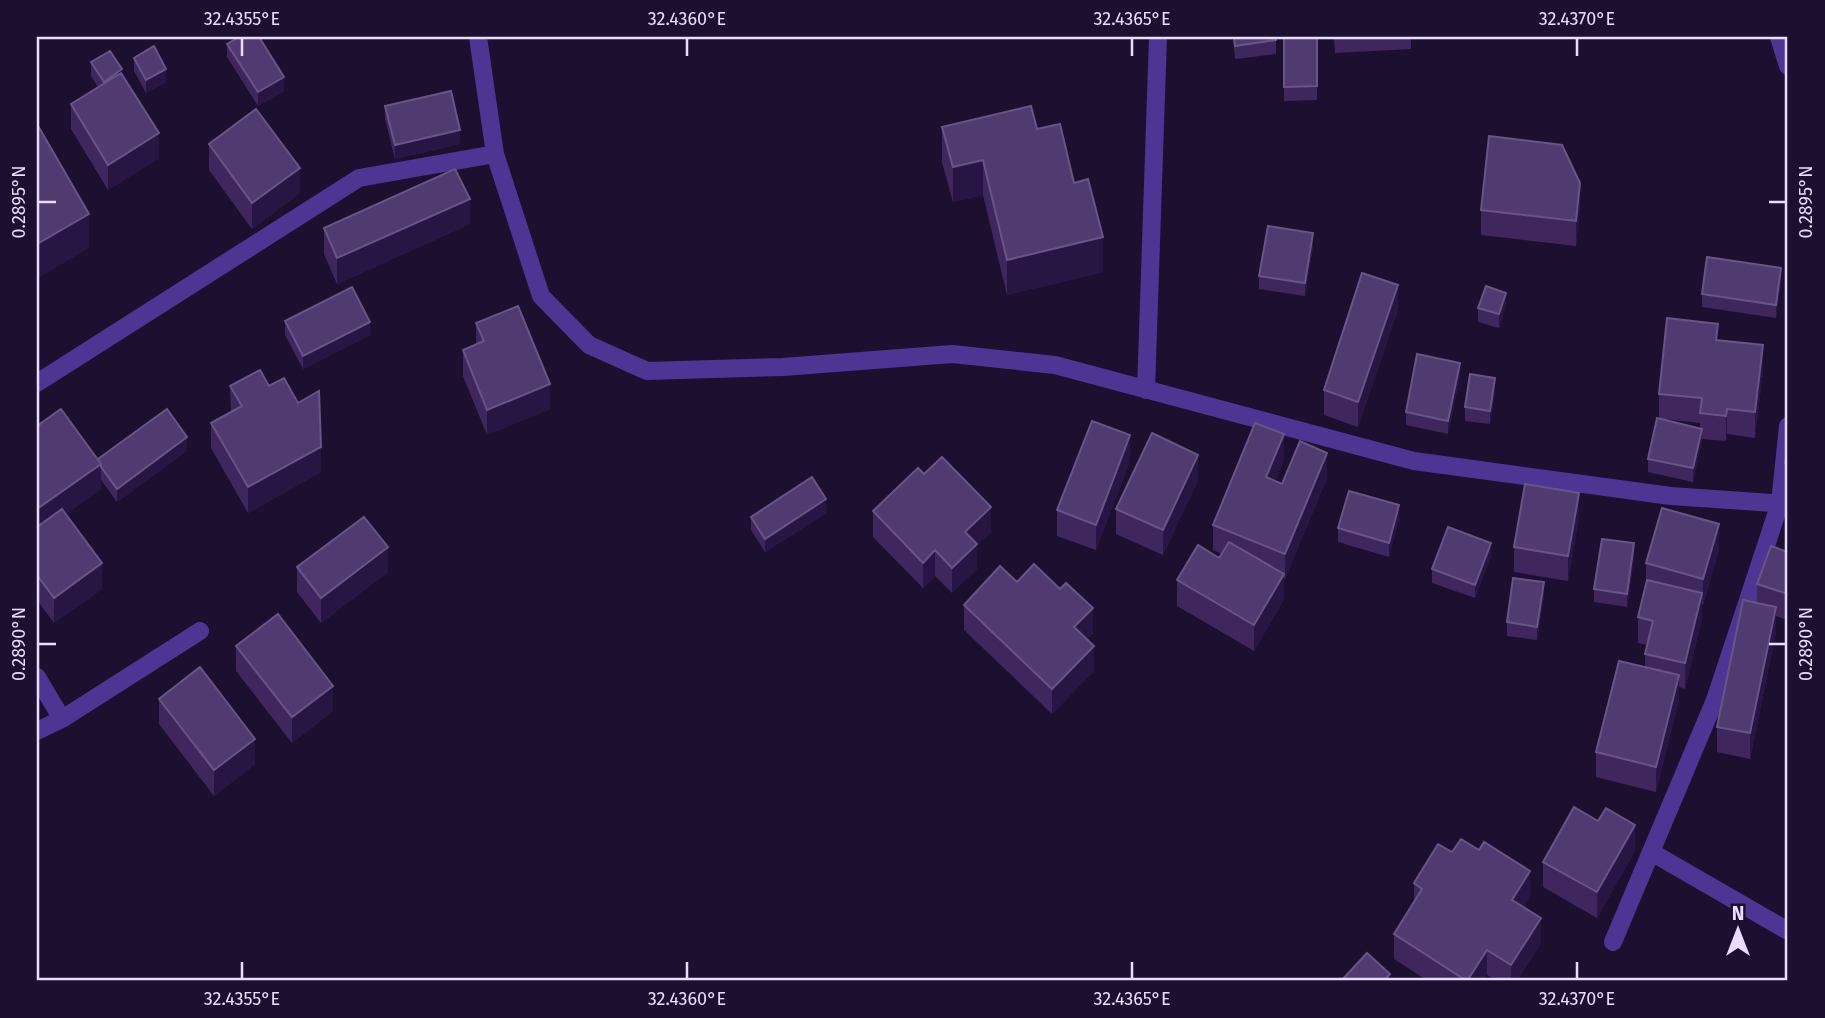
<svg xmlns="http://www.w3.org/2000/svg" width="1825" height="1018" font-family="'Fira Sans',sans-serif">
<rect width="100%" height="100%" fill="#1c0f2f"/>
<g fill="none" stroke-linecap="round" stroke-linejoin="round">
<path stroke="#4f3593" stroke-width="18" d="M478,37l17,117 46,142 48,49 58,26 136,-4 169,-13 103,11 359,96 257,35 117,8
M1779,37l9,29
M37,383l322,-205 136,-24
M1146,390l12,-353
M37,677l25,42
M37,731l25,-12 138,-88
M1651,852l137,79
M1613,942l102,-242 65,-197 8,-77"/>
</g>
<path fill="#3f275e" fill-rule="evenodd" d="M1233,37h43v17l-41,5z
M1284,37l33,49v14l-33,1z
M1334,37h77v12l-76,4z
M227,44l57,47 -26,15 -31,-49z
M134,58l32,24 -20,11 -12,-22z
M91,62l31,13 37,83 -51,32 -37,-61v-25l27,-17 -7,-11z
M385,106l75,38 -65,15 -10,-40z
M942,127l95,2 37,54 29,89 -96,23 -24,-100 -30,7 -11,-40z
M209,144l91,49 -48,36 -43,-59z
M1580,208l-4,38 -95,-11v-25z
M470,224l-133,60 -13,-30v-26z
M1313,246l-8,50 -46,-7v-13z
M1781,281l-5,37 -74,-11v-13z
M1506,307l-7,21 -21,-6v-14z
M1398,310l-40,117 -34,-12v-25z
M285,321l85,14 -67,34 -18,-34z
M476,323l74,86 -63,26 -24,-59v-26l13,-5z
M1718,340l45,30 -8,68 -28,-4 -1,7 -24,-2 -9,43 -45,-10v-13l11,-40v-25zM1663,419l37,4v5z
M1460,376l-12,58 -42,-9v-13z
M230,386l91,86 -73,41 -37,-65v-25l20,-11z
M1495,392l-5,32 -25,-3v-14z
M37,426l61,33 89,-8 -70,51 -16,-22v9l-35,25 36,75 -48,34 -17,-23z
M1788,445v53h-3v-35z
M1284,460l-9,21 7,3 45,-6 -42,101h-1v20l-30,52 -77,-45v-26l42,-22 3,-4 -9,-4v-25z
M1130,461l-34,89 -39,-14v-26z
M924,474l67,58 -14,13v24l-25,24 -17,-17 -12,12 -50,-51v-26z
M1198,480l-35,75 -47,-21v-25z
M826,513l-61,39 -14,-22v-13z
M1579,518l-11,63 -54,-9v-25z
M1399,519l-10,38 -51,-15v-14z
M1719,549l-16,56 -1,-1v14l-17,71 -6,-2v13l-23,92 -60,-15v-25l49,-85v-13l2,-9 -9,-2v-26l8,-33v-21z
M1788,552v68l-12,-4v16l-26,127 -33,-7v-25l40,-124v-19z
M1491,556l-16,42 -43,-15v-14z
M1634,557l-7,50 -33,-5v-13z
M297,567l91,5 -67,51 -24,-31z
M1017,582l76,51 -6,6 7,32 -42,43 -88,-84v-25z
M1544,595l-7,45 -30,-4v-14z
M236,646l97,65 -41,32 -56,-72z
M159,699l96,65 -41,32 -55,-72z
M1635,851l-38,67 -54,-31v-25z
M1414,883l116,14 -6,10 17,36 -24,38h-20l-10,-6 -3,6h-56l-34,-22v-25l20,-31z"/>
<path fill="#291544" d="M166,69v13l-20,11v-13z
M284,77v14l-26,15v-14z
M460,130v14l-65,15v-14z
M159,133v25l-51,32v-25z
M983,160v35l-30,7v-35z
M300,168v25l-48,36v-26z
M1580,183v25l-4,38v-25z
M470,199v25l-133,60v-26z
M89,214v34l-52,31v-35z
M1313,233v13l-8,50v-13z
M1103,237v35l-96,23v-35z
M1781,268v13l-5,37v-13z
M1398,285v25l-40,117v-25z
M1506,293v14l-7,21v-14z
M370,322v13l-67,34v-13z
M1763,345v25l-8,68v-26z
M1460,363v13l-12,58v-13z
M1495,378v14l-5,32v-13z
M550,384v25l-63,26v-25z
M1727,409v25l-1,7v-25z
M1702,429v13l-9,40v-14z
M1284,434v26l-18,42v-25z
M1130,435v26l-34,89v-25z
M187,437v14l-70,51v-13z
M321,447v25l-73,41v-26z
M1327,453v25l-42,101v-25z
M1198,455v25l-35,75v-25z
M101,464v25l-64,46v-26z
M1579,493v25l-11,63v-25z
M826,499v14l-61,39v-13z
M1399,505v14l-10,38v-14z
M991,507v25l-14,13v24l-25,24v-25l13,-36z
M1719,524v25l-16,56v-26z
M1491,543v13l-16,42v-13z
M1634,543v14l-7,50v-13z
M388,547v25l-67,51v-25z
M935,550v26l-12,12v-25z
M102,563v26l-48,34v-25z
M1284,574v25l-30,52v-26z
M1544,582v13l-7,45v-13z
M1702,593v25l-17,71v-26z
M1776,607v25l-26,127v-26z
M1093,608v25l-19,19v-25z
M1094,646v25l-42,43v-25z
M1679,675v25l-23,92v-25z
M333,686v25l-41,32v-26z
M255,739v25l-41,32v-26z
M1635,825v26l-38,67v-26z
M1530,871v26l-18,29v-26z
M1541,918v25l-24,38h-6v-16z
M1487,950v25l-3,6h-17z
M1390,974v7h-6z"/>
<path fill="#513a6f" stroke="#695486" stroke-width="2" d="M239,37h20l25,40 -26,15 -31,-48z
M1234,37h42v3l-41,6z
M1284,37h33v49l-33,1z
M154,46l12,23 -20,11 -12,-22z
M110,51l12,18 -18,13 -13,-20z
M121,73l38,60 -51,32 -37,-61z
M451,91l9,39 -65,15 -10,-39z
M1031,106l6,23 23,-5 14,59 14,-4 15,58 -96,23 -24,-100 -30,7 -11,-40z
M256,109l44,59 -48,35 -43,-59z
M37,124l52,90 -52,30z
M1489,136l73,9 18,38 -4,38 -95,-11z
M455,169l15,30 -133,59 -13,-30z
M1268,226l45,7 -8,50 -46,-7z
M1707,257l74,11 -5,37 -74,-11z
M1362,273l36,12 -40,117 -34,-12z
M1486,286l20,7 -7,21 -21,-6z
M352,287l18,35 -67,34 -18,-35z
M518,306l32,78 -63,26 -24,-60 21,-9 -8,-18z
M1667,318l51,6 -2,16 47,5 -8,67 -28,-3 -1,7 -26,-3 2,-15 -43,-4z
M1417,354l43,9 -12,58 -42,-9z
M260,370l9,16 15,-8 14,25 21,-12 2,56 -73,40 -37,-64 31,-17 -12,-20z
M1470,374l25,4 -5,33 -25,-4z
M61,409l40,55 -64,45v-83z
M167,409l20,28 -70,52 -16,-22v-3l-3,-5z
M1657,418l45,11 -9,39 -45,-9z
M1092,421l38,14 -34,90 -39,-15z
M1255,423l29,11 -18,43 16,7 18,-43 27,12 -42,101 -72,-29z
M1152,433l46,22 -35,75 -47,-21z
M1788,445v19l-3,-1z
M942,457l49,50 -26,25 12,12 -25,24 -17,-18 -12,13 -50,-52 45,-43 6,6z
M812,477l14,22 -61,40 -14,-22z
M1525,484l54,9 -11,63 -54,-9z
M1349,491l50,14 -10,38 -51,-15z
M1662,508l57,16 -16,55 -57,-16z
M62,509l40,54 -48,35 -17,-23v-48z
M364,517l24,30 -67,51 -24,-31z
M1448,527l43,16 -16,42 -43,-16z
M1602,539l32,4 -7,51 -33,-5z
M1229,542l55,32 -30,51 -77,-45 21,-35 21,13z
M1771,546l17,6v42l-31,-10z
M1034,564l26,25 6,-6 27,25 -19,19 20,19 -42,43 -88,-84 36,-39 17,16z
M1513,578l31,4 -7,45 -30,-5z
M1647,580l55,13 -17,70 -40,-9 8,-33 -15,-4z
M1743,600l33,7 -26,126 -33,-6z
M278,614l55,72 -41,31 -56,-71z
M1619,661l60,14 -23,92 -60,-15z
M200,667l55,72 -41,31 -55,-71z
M1574,807l24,14 8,-13 29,17 -38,67 -54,-30z
M1461,839l18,11 5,-8 46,29 -18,29 29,18 -30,47 -24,-15 -20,31 -73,-47 28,-45 -8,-6 24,-39 14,8z
M1367,953l23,21 -6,7h-43z"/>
<path fill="none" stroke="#e9ddff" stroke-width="2.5" d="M242,38v18M687,38v18M1132,38v18M1577,38v18M38,202h18M1769,202h17M38,644h18M1769,644h17M242,962v17M687,962v17M1132,962v17M1577,962v17"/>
<rect width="1825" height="1018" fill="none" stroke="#1c0f2f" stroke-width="77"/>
<g transform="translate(1738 930)" stroke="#1c0f2f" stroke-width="5" paint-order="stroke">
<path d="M0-5L12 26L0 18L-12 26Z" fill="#e9ddff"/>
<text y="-10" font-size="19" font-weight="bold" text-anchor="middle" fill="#e9ddff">N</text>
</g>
<rect x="38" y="38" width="1748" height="941" fill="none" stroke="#e9ddff" stroke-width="2.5"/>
<g font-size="18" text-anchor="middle" fill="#e9ddff">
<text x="242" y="25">32.4355°E</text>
<text x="687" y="25">32.4360°E</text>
<text x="1132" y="25">32.4365°E</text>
<text x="1577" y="25">32.4370°E</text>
<text transform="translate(19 202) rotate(-90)" y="6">0.2895°N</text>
<text transform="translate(1806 202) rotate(-90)" y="6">0.2895°N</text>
<text transform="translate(19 644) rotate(-90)" y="6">0.2890°N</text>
<text transform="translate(1806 644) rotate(-90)" y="6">0.2890°N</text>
<text x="242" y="1005">32.4355°E</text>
<text x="687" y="1005">32.4360°E</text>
<text x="1132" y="1005">32.4365°E</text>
<text x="1577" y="1005">32.4370°E</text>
</g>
</svg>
